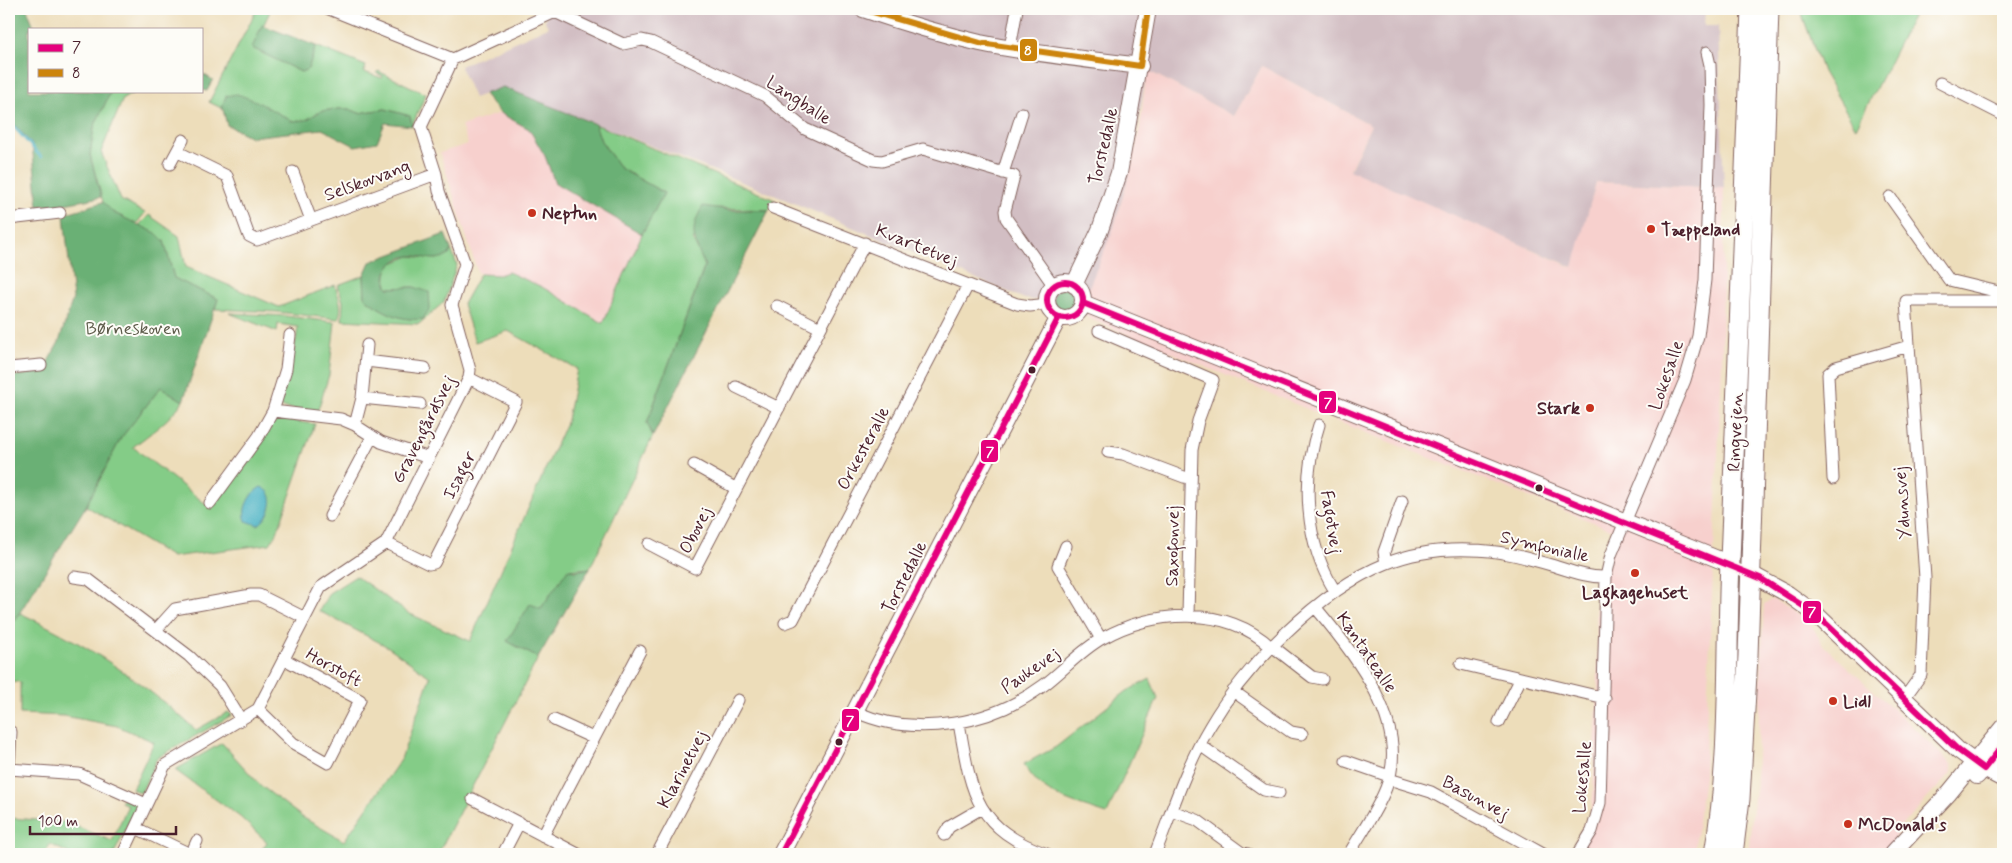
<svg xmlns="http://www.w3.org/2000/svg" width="2012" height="863" font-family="Mynerve,sans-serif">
<rect width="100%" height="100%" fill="#fdfcf7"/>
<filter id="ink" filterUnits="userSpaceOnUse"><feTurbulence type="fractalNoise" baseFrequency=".02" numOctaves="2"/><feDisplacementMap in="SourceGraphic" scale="10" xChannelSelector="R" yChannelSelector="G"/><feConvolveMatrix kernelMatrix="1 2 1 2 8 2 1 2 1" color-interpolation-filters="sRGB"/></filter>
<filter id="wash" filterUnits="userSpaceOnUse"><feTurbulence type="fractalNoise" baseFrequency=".0096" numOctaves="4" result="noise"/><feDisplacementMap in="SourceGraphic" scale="20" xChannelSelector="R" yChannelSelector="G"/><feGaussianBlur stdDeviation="1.12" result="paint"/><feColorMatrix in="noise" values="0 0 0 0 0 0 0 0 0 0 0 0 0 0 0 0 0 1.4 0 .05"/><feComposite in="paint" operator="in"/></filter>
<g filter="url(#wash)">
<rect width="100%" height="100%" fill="#edddba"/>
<path fill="#f7d0cd" d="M1262,66l109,59 -21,44 222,98 24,-85 128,6 -2,177 -18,411 -10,78h-125l21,-39 3,-19 5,-110 -2,-97 3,-22 14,-37 -277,-109 -246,-102 -23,-16 47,-76 16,-56 10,-44 7,-57 87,46z
M500,113l29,16 16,27 10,27 87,51 -39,90 -106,-48 -19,-3 -38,-120 28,-9 -7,-18z
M1773,599l38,25 12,21 86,78 43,42v7l-51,54 -14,28h-139l8,-73 8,-177z"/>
<path fill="#d2bec3" d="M549,9h1156l-1,17h14l6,162 -128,-6 -23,85 -223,-97 21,-45 -109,-59 -28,50 -87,-46 -17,101 -16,56 -25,60 -22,16 -42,-4 -248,-103 -274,-109 -29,11 -14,-32 88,-39 -3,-6z"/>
<path fill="#84cc87" stroke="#677659" d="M257,9h14l-18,39 48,24 7,-3 8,-23 50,20 -2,6 18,6 1,-2 -7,-3 2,-2 48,23 -14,32 -2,-10 -25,-7 -26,4 -10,-4h-10l-18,2 -15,9 -14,1 -13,-5 -57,-10 1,3 -14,-7z
M1800,9h116l-60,119 -33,-56z
M111,91h25l-13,8 -22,53 20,48 24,13 -9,11 -22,-11 -11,-11 -13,-47 4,-28z
M595,124l180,76 -6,10 -52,-2 -24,32 12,25 -58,158 6,13 -63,132 -22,2 -27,38 -34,33 31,17 -100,196h-179l8,-12 -27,-25 -65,-47 47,-27 38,42 42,32 42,24 57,-82 29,-82 -40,-29 -71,-37 10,-18 27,-17 52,37 62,28 97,-221 10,-51 -69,-38 -33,11 -12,-38 17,-30 19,1 9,-3 34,15 61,36 39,-89 22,-41 -44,-25 -19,-27z
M149,215l30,21 7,31 93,40 56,-22c3,11 9,22 3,34l-61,-7 -62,-3 3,-10 -44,-21 -10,-37 -25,-16z
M451,249l6,16 -13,37 -25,22 -77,-4 1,-18 -5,-17 26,-10 1,23c16,13 37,24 58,20l-9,-31 -26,1c-4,-9 -2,-17 2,-24l20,-8 27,3 12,-4z
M229,313l56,3 50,6 -6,53 -12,38 -36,-6 -1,-4 11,-51h3l4,-25 -20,-3 -1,8z
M161,387l22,14c-14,20 -31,31 -50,46l78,61 47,-59 17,-30 40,5 -38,109 -7,11 -98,13 -86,-51 35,-68z
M20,613c70,33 118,65 176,117l32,-18 4,3 -75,43 -16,35 -9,-4 22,-47 -37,-16 -53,-10 -44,-2v-32l-11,-1v-51z
M1150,679l8,19 -51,116c-33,-11 -65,-17 -83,-50l32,-17 71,-56z
M123,798l14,6 -23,50h-44l-20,-10 -4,8 -16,-1 -2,3h-19v-36l57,4 46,19 16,-36 -7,-3z"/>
<path fill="#6bb074" stroke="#5a6850" d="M9,9h18l8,20h-6v62h82l-17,36 -4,28 11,42 -42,8 -21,1 -6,-62 -23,-26z
M262,25l54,21 -8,23 -7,3 -49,-24z
M201,73l12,7 -6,11 -6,-1z
M503,87l92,37 6,17 19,27 44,25 -22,41 -87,-51 -10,-27 -16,-27 -29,-16 -16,-19z
M237,94l19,7 36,20 14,-1 15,-9 18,-2h10l10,4 26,-4 25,7 2,10 -27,-3 -8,19 -22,4 -33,-17 -71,8 -24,-12 -5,-19 4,-10z
M103,202l11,11 42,20 8,8 10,37 44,21 -35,102 -22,-14 -40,51 -35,68 -77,124v-253l33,-5 17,-30 14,-44 -9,-82 3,-3z
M703,206l26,4h40l-116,226 -6,-13 58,-157c-11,-25 -17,-35 -2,-60z
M445,234l6,15 -2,6c-4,2 -10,4 -15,4 -7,0 -16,-4 -23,-3 -17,1 -32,15 -23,32l26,-1 15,5 1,16 -7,11c-21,3 -42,-8 -58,-21l-1,-23 6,-13z
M1053 300a12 12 0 1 1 24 0a12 12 0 1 1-24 0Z
M590,568l-52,90 -31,-17 23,-37 11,4 27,-39 7,2z"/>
<path fill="#44b0c2" stroke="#476876" d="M261,487c18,6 10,30 -3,38l-12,-4c-5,-13 4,-28 15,-34z"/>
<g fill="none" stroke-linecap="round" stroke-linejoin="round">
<path stroke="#44b0c2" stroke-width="3" d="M9,121l32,36"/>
</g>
</g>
<g filter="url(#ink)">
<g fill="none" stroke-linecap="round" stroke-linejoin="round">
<defs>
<path id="street" d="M329,9l124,50
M555,12l68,32 19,-4 9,2 114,54 40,33 68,31 9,1 41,-12 91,27 -9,35 1,7 48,68
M1010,48l7,-39
M1940,83l63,32
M178,152l49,24 22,60 8,4 179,-66
M170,164l13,-24
M293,172l18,48
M1003,173l19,-60
M1890,197l59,83 54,13
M773,208l244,96 13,2 18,-2
M9,219l51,-6
M777,306l43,22
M1099,331l114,49 -15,41 -6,29 -4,166
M366,361l59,7
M9,368l32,-3
M736,387l43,21
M362,398l58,6
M273,411l13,-42 4,-34
M355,425l7,-27 5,-53
M1319,425c-18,54 -14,118 16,166
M1108,452l15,2 61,23 7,1
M694,465l41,23
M1833,479l-5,-105 8,-7 73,-21
M210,503l49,-67 14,-25 68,8 14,6 26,17 48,16
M330,516l42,-79
M386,543l43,21 5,-1 82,-161 -47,-24
M649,544l46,24 170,-325
M1066,546l-8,20 43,73
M1386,563l-2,-11 18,-51
M74,577l14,2 101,77 31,30 21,34
M1316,608c38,45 96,117 70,180 -9,23 -25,45 -37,66
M785,623l8,-3 175,-335
M156,630l19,-21 76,-14h8l46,23
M1272,646l40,31 10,2
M1461,664l144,34
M1233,691l58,41 11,2
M1905,697l16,-22 4,-97 -19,-277h97
M258,709l35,34 35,20 32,-63 -76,-41
M856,712c61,27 136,12 188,-27 19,-14 38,-36 59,-47 50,-28 123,-33 168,9
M554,720l39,18
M1499,722l21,-42
M959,723c12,68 15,105 88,131
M11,732l-2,37 70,5 67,30
M1200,745l64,45 15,3
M1346,761l43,15
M1389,779l42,13 112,62
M473,799l105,55
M1172,811l25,9 45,33 6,1
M136,828l54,26
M944,835l5,-8 33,-19
M543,836l97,-185
M123,854l42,-89 93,-56 63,-122 65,-44 83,-165 1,-8 -18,-65 13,-41 -26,-73 -3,-17 -15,-47 32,-68 102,-47 1,-3
M191,854l6,-13
M503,854l16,-31
M657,854l81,-154
M1155,854c17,-43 31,-88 55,-128 36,-61 109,-135 175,-162 27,-11 56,-15 85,-14 28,0 54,7 81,15 17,5 37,13 55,12
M1578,854l14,-23 8,-28 6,-226 5,-22 74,-175 13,-44 7,-56 6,-175 -1,-40 -3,-13"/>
<path id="secondary" d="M863,9c38,13 78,25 117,34 53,11 106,16 160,23
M1047 300a18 18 0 1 1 36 0a18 18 0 1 1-36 0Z
M1074,285l26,-55 19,-57 29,-164
M1083,303l647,261
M1751,574l37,20 29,21 141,135 26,19 19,10
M1977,776l26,-31
M781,854l278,-537
M1892,854l57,-61 54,-66"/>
<path id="primary" d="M1714,854c17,-96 12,-195 16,-293 7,-184 15,-368 21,-552
M1733,854l7,-55 8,-143 21,-647"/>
</defs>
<use href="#street" stroke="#83625d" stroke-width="13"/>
<use href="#secondary" stroke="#83625d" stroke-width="18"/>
<use href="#primary" stroke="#83625d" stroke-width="21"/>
<use href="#street" stroke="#fff" stroke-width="11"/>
<use href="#secondary" stroke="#fff" stroke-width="16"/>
<use href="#primary" stroke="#fff" stroke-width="19"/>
<defs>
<path id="bus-1" d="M1047 300a18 18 0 1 1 36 0a18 18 0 1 1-36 0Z
M1083,303l677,275 57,37 141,135 26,19 19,-24
M781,854l278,-537"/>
<path id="bus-2" d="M863,9l117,34 160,23 8,-57"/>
</defs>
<use href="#bus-1" stroke="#fdfcf7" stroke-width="10"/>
<use href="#bus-2" stroke="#fdfcf7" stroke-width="10"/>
<use href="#bus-1" stroke="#e5007d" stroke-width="6"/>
<use href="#bus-2" stroke="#cc840b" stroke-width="6"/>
</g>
</g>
<g fill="#c8321e" stroke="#fdfcf7" stroke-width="2">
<circle cx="532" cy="213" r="5"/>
<circle cx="1651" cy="229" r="5"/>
<circle cx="1590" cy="408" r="5"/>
<circle cx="1635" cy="573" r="5"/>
<circle cx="1833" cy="701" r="5"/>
<circle cx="1848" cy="824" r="5"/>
</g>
<g fill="#4a1f2b" stroke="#fdfcf7" stroke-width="2">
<circle cx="1032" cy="370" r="4.5"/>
<circle cx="1539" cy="488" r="4.5"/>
<circle cx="839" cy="742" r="4.5"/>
</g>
<g text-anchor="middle" stroke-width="4" stroke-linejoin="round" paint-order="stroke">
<g font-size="18" fill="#4a1f2b" stroke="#fdfcf7">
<text transform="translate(799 100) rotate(33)" y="6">Langballe</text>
<text transform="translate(1103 146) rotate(-77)" y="6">Torstedalle</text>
<text transform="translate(367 180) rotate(-20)" y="6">Selskovvang</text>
<text transform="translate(917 245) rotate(22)" y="6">Kvartetvej</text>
<text transform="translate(1666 375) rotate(-71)" y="6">Lokesalle</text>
<text transform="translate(423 429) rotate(-63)" y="6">Gravengårdsvej</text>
<text transform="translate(1735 432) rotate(-88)" y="6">Ringvejen</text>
<text transform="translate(863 448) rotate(-62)" y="6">Orkesteralle</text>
<text transform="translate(459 475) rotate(-63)" y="6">Isager</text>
<text transform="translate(1902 503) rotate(-94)" y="6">Ydunsvej</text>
<text transform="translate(1332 522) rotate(81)" y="6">Fagotvej</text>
<text transform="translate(695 530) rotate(-63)" y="6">Obovej</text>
<text transform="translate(1172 546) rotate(-89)" y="6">Saxofonvej</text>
<text transform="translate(1545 546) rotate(13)" y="6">Symfonialle</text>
<text transform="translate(904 577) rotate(-63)" y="6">Torstedalle</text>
<text transform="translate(1367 652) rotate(56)" y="6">Kantatealle</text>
<text transform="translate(334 667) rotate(29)" y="6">Horstoft</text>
<text transform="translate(1030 670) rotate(-35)" y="6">Paukevej</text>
<text transform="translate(682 769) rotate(-62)" y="6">Klarinetvej</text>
<text transform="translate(1582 777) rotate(-85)" y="6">Lokesalle</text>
<text transform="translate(1476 797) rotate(28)" y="6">Basunvej</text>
</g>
<g font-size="18" font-weight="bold" fill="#4a1f2b" stroke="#fdfcf7" text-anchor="start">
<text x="542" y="219">Neptun</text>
<text x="1661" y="235">Tæppeland</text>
<text x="1580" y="414" text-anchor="end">Stark</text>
<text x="1635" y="598" text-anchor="middle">Lagkagehuset</text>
<text x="1843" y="707">Lidl</text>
<text x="1858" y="830">McDonald's</text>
</g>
<g font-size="18" fill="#5e5c4b" stroke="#fdfcf7">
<text x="133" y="334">Børneskoven</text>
</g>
</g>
<g stroke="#fdfcf7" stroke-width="2">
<rect x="1019" y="38" width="19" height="24" rx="5" fill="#cc840b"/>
<rect x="1318" y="390" width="19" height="24" rx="5" fill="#e5007d"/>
<rect x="980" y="439" width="19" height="24" rx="5" fill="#e5007d"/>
<rect x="1802" y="600" width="20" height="24" rx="5" fill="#e5007d"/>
<rect x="841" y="708" width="19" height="24" rx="5" fill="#e5007d"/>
</g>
<g font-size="14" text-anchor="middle" font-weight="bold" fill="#fff">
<text x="1028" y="55">8</text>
<text x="1328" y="407">7</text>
<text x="990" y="456">7</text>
<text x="1812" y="616">7</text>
<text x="850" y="725">7</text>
</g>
<rect width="2012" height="863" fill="none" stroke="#fdfcf7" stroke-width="30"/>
<rect x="28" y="28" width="175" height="65" fill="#fdfcf7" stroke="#b5a4a5"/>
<rect x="38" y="44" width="25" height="8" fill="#e5007d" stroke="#b5a4a5"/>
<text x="72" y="52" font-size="15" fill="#4a1f2b">7</text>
<rect x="38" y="69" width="25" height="8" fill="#cc840b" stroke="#b5a4a5"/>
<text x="72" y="78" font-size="15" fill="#4a1f2b">8</text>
<path d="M30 826v8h146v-8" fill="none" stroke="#4a1f2b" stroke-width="2.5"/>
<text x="38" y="826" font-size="15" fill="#4a1f2b" stroke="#fdfcf7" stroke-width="4" paint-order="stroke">100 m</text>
</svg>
